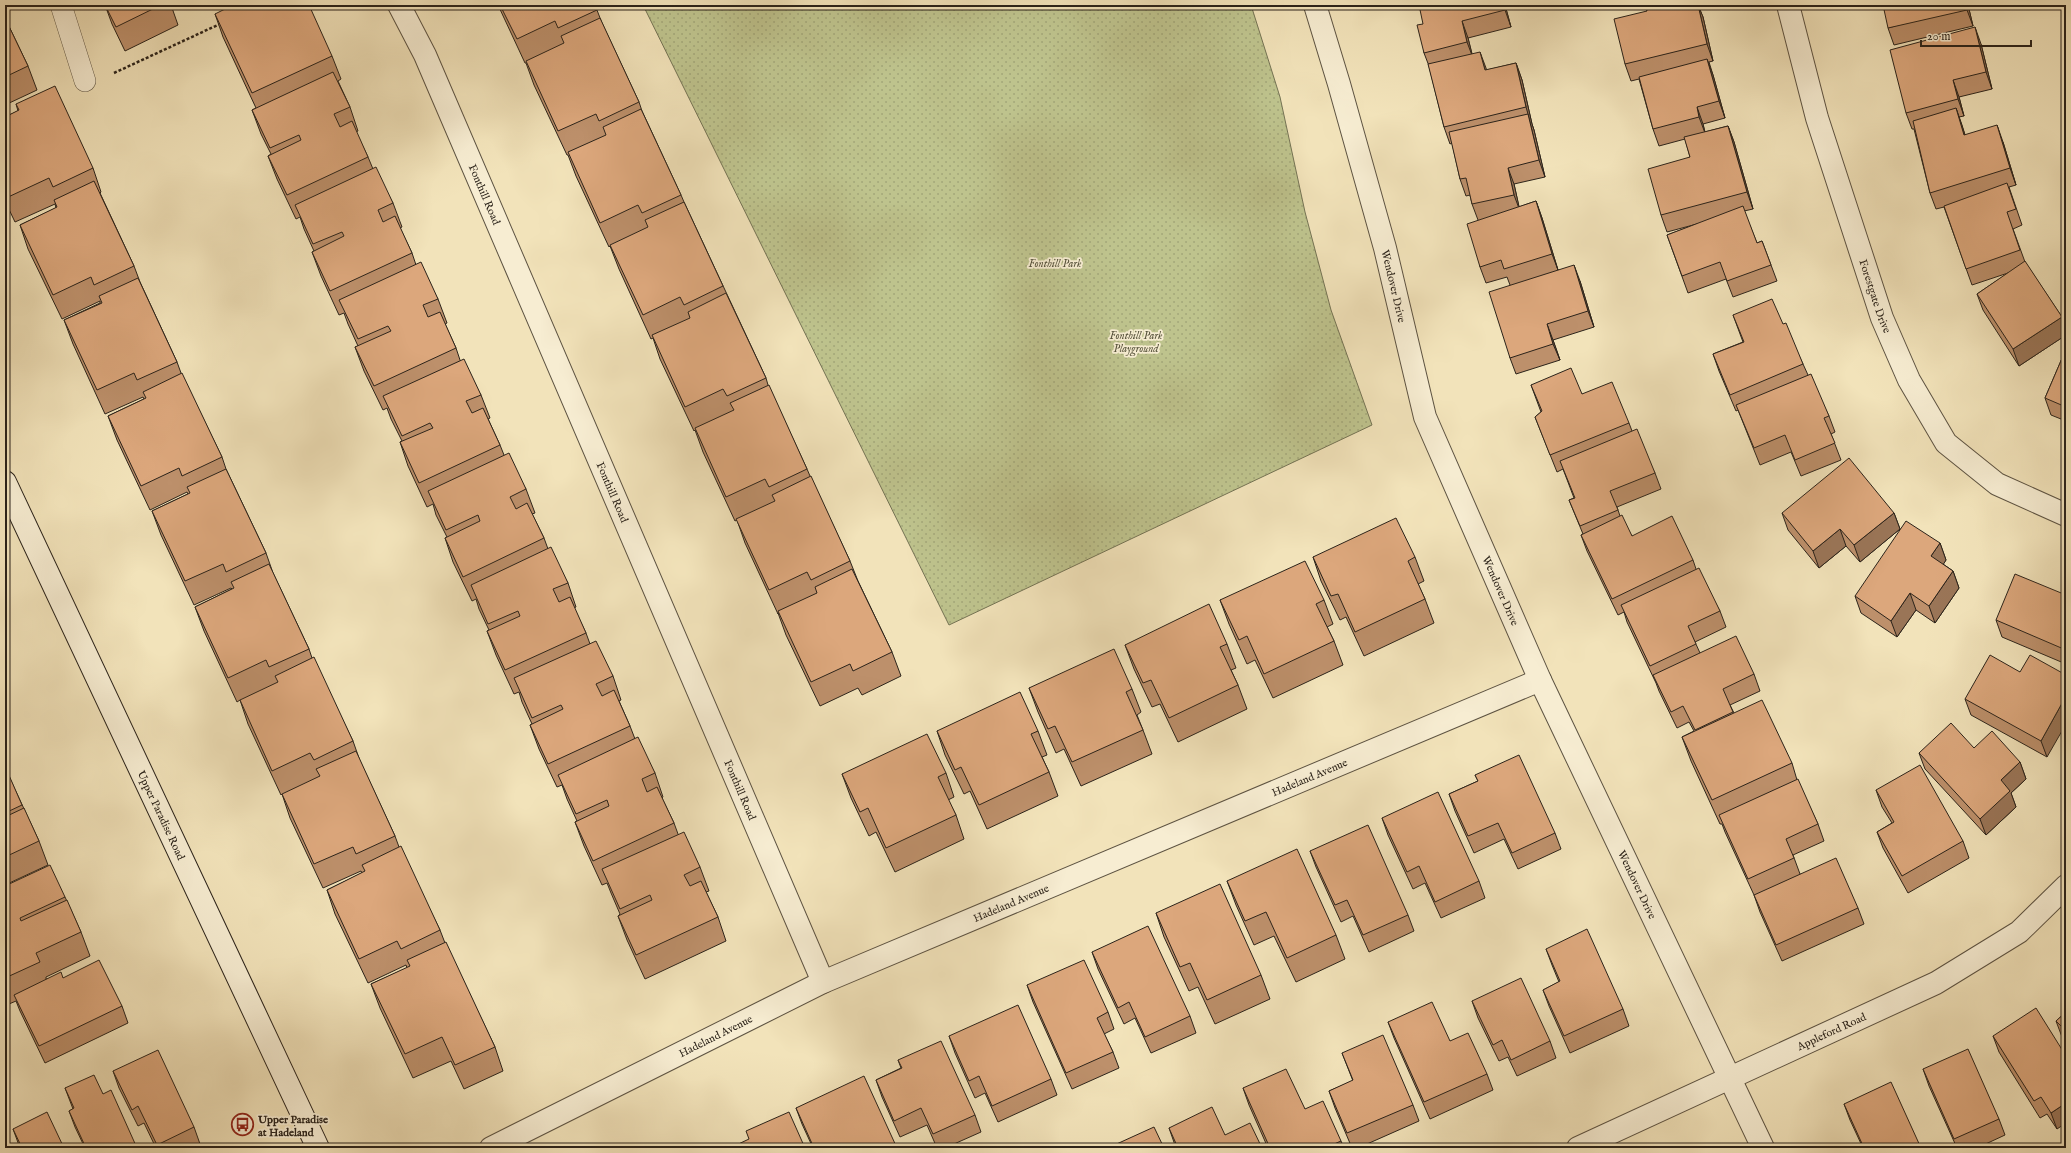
<svg xmlns="http://www.w3.org/2000/svg" width="2071" height="1153" font-family="'IM FELL English',serif">
<defs>
<pattern id="grass-dots" width="8" height="8" patternUnits="userSpaceOnUse"><rect width="8" height="8" fill="#bec38d"/><path d="M2 2h.1M6 6h.1" fill="none" stroke="#a3a779" stroke-width="1.8" stroke-linecap="round"/></pattern>
</defs>
<rect width="100%" height="100%" fill="#f2e3ba"/>
<filter id="stains"><feTurbulence type="fractalNoise" baseFrequency=".005" numOctaves="4"/><feColorMatrix values="0 0 0 0 .2 0 0 0 0 .09 0 0 0 0 .02 0 0 0 .5 -.17"/></filter>
<radialGradient id="worn" r=".72"><stop offset=".6" stop-color="#630" stop-opacity="0"/><stop offset="1" stop-color="#630" stop-opacity=".3"/></radialGradient>
<path fill="url(#grass-dots)" stroke="#747354" d="M643,5h608l29,92 25,115 26,98 41,115 -423,200z"/>
<g fill="none" stroke-linecap="round" stroke-linejoin="round">
<defs>
<path id="lane" d="M61,5l24,76"/>
<g id="street">
<path id="s1" d="M399,5l26,50 398,927"/>
<path id="s2" d="M1315,5l24,79 46,164 40,169 115,263 223,468"/>
<path id="s3" d="M1788,5l29,113 65,200 27,62 37,63 51,41 69,31"/>
<path id="s4" d="M491,1148l332,-166 717,-302"/>
<path id="s5" d="M1578,1148l358,-165 83,-51 47,-46"/>
</g>
<g id="secondary">
<path id="s6" d="M5,482l313,666"/>
</g>
</defs>
<use href="#lane" stroke="#5d5342" stroke-width="22"/>
<use href="#street" stroke="#5d5342" stroke-width="24"/>
<use href="#secondary" stroke="#2b231a" stroke-width="24"/>
<path stroke="#2b231a" stroke-width="2.5" stroke-dasharray="3 2" stroke-linecap="butt" d="M114,73l108,-50"/>
<use href="#lane" stroke="#f7edd2" stroke-width="21"/>
<use href="#street" stroke="#f7edd2" stroke-width="22"/>
<use href="#secondary" stroke="#f7edd2" stroke-width="22"/>
</g>
<path fill="#bd906b" stroke="#2b231a" d="M105,5h66l7,20 -53,26 -13,-27z
M498,5h97l7,18 37,79 3,9 39,84 3,7 82,176 2,7 39,84 3,7 40,85 8,20 34,71 9,24 -39,19 -4,-7 -38,18 -34,-71 -8,-22v1l-33,-71 -8,-23 -2,1 -32,-69 -8,-22 -1,1 -34,-72 -7,-21 -2,1 -32,-70 -9,-23 -1,1 -33,-71 -8,-21h-1l-33,-70 -8,-22h-1z
M1505,5l6,22 -43,11 4,16 15,16 29,-7 6,17 10,44 2,6 11,47 -31,7 5,23 17,-6 6,17 16,52 22,11 14,46 -41,13 7,20 -44,14 -6,-16v-73l-3,-8 -21,6 -6,-16 -2,-47 -6,-16 -2,-9 -4,1 -6,-17 -8,-36 -2,1 -6,-17 -15,-61 -5,-13 -1,-29z
M1646,5h52l5,12 10,44 -4,1 4,13 12,43 -22,6 2,8 23,-6 6,16 19,67 -9,2 13,32 5,-2 15,40 -44,16 -7,-18 -38,14 -21,-58 30,-11 -30,8 -6,-17 29,-58 -5,-18 -26,7 -6,-17 -14,-50 -8,2 -6,-17 22,-53z
M1968,5l5,21 -79,19 -6,-17z
M215,14l117,42 9,23 -3,2 12,26 8,24 -2,1 12,25 5,12 20,34 9,24 -2,1 12,25 4,12 22,34 9,24 -2,1 11,24 4,12 21,35 9,23 -2,1 12,26 4,10 22,34 9,24 -3,1 12,24 4,11 20,34 8,24 -2,1 12,25 4,11 23,32 8,24 -2,1 11,25 5,13 20,34 8,24 -1,1 12,25 4,11 22,33 9,24 -3,1 12,25 8,24 -81,38 -18,-39 -9,-24 2,-2 -9,-21 -4,-10 -5,2 -18,-39 -9,-24 2,-1 -10,-22 -5,-14 -5,2 -18,-38 -9,-24 2,-1 -10,-22 -3,-10 -5,2 -18,-39 -9,-24 2,-1 -10,-21 -3,-10 -4,2 -19,-39 -8,-24 2,-1 -11,-22 -3,-11 -6,3 -19,-41 -8,-24 2,-1 -11,-22 -4,-11 -4,2 -19,-39 -9,-24 3,-1 -10,-22 -4,-11 -5,2 -18,-39 -9,-24 2,-1 -10,-22 -4,-12 -4,2 -19,-40 -9,-23 3,-2 -10,-20 -9,-24 4,-2 -33,-71z
M5,18l23,48 9,24 -32,15z
M1981,44l11,45 -33,8 5,19 -5,1 6,18 38,7 13,43 -7,2 13,38 -9,4 12,33 37,55 4,11v7l-47,31 -36,-56 -6,-16 31,-21 -36,12 -28,-78 -8,2 -6,-16 -16,-64h-2l-6,-16z
M16,104l77,64 8,24 -1,1 34,73 6,16 37,80 4,11 41,84 4,12 40,84 7,20 36,76 3,9 41,83 7,20 35,75 4,11 41,83 5,13 50,104 8,24 -39,18 -13,-28 -38,17 -33,-70 -9,-24 36,-16 -1,-3 -38,18 -33,-69 -8,-24 35,-17 -1,-2 -38,17 -33,-70 -8,-24 -1,1 -33,-71 -8,-24 -3,2 -33,-71 -9,-24 37,-18 -1,-1 -37,17 -33,-70 -9,-24 36,-17 -1,-2 -37,18 -33,-70 -9,-24 36,-17 -1,-2 -38,17 -32,-70 -9,-24 36,-17v-2l-38,18 -34,-70 -8,-24 36,-17 -1,-4 -40,18 -10,-21v-84l13,-6z
M1733,315l50,9 20,40 5,11 21,41 6,16 -4,2 10,26 -40,16 -10,-24 -31,13 -22,-55 -2,1 -17,-40 -6,-17 30,-12z
M2066,349v72l-15,-6 -6,-17z
M1531,385l51,9 47,29 3,8 23,42 6,16 -44,18 3,9 12,20 61,24 3,9 24,42 6,16 -31,15 5,11 54,21 6,17 -30,14 4,8 58,50 5,17 21,44 6,17 -31,14 7,19 58,34 6,16 -82,37 -22,-49 -6,-17 -29,-63 -3,-8h-2l-29,-63 -9,-24 12,-6 -5,-9 -12,6 -18,-37 -3,-8 -29,-61 -3,-10 -6,3 -31,-64 -6,-16 2,-1 -14,-34 5,-2 -11,-29 -6,3 -22,-55 6,-5z
M1782,513h112l6,16 -40,33 -14,-16 -27,22 -31,-38z
M1940,543l6,17 -3,4 10,7 6,17 -24,35 -19,-13 -19,27 -36,-24 -6,-17z
M1313,557h102l9,24 -6,3 7,15 9,24 -70,33 -18,-39 -6,3 -19,-39z
M2066,595v69l-64,-27 -6,-17z
M1220,600h104l9,24 -6,3 7,14 9,24 -70,33 -18,-38 -8,4 -18,-40z
M1227,644l9,24 -5,2 7,15 9,24 -69,33 -18,-38 -8,3 -18,-38 -9,-24z
M2020,672l27,85 -76,-42 -6,-16z
M1029,688l103,1 9,23 -4,3 6,15 9,24 -71,32 -17,-37 -8,4 -18,-41z
M937,731h101l9,24 -5,2 7,15 9,24 -71,33 -17,-38 -6,3 -19,-39z
M1974,748l46,14 6,17 -15,14 5,14 -30,28 -61,-66 -6,-16z
M5,768l34,73 9,24 -43,20z
M946,773l8,24 -6,3 8,15 8,24 -69,33 -19,-40 -7,4 -18,-38 -9,-24z
M1475,775l80,58 6,16 -43,20 -14,-30 -30,14 -19,-42 -6,-17 29,-13z
M1876,790l87,51 6,17 -61,35 -25,-45 -6,-16 15,-9 -10,-16z
M1382,818l97,63 6,17 -44,20 -16,-35 -12,6 -25,-54z
M1310,851l98,64 6,16 -45,21 -16,-36 -12,6 -25,-55z
M1227,881l109,54 9,24 -49,23 -22,-46 -20,9 -18,-40z
M5,886l60,11 16,35 9,24 -44,21v2l17,-1 59,28 6,17 -83,40 -25,-52 -4,-10 -7,3 -4,-9z
M1156,913l105,62 9,24 -55,25 -17,-37 -9,4 -25,-54z
M1546,949l77,60 6,17 -59,27 -21,-47 -6,-16 16,-8 -7,-17z
M1092,952l98,64 6,17 -45,20 -16,-35 -11,6 -26,-55z
M1027,985l81,27 6,17 -10,5 9,18 6,16 -47,21 -39,-87z
M1472,1001l78,40 6,17 -39,18 -9,-19 -9,4 -21,-43z
M2066,1012v29l-4,-4 -6,-16z
M1388,1022l62,19 37,33 6,16 -63,29 -36,-81z
M949,1036l102,43 6,16 -59,27 -13,-29 -10,5 -20,-45z
M1993,1036l73,20 -9,73 -10,-15 -7,4 -41,-66z
M1342,1053l71,52 6,16 -61,27h-6l-17,-40 -6,-17 24,-10z
M898,1060l77,55 6,17 -36,16h-8l-10,-23 -27,12 -18,-40 -6,-17 25,-12z
M1923,1069l76,50 6,16 -28,13h-20l-28,-62z
M113,1071l81,56 6,17 -8,4h-36l-12,-25 -6,3 -19,-38z
M65,1088l38,6 34,54h-52l-10,-21 -6,-16 4,-2z
M1243,1088l62,21 36,32 3,7h-76l-19,-43z
M1844,1104l77,44h-58l-13,-28z
M796,1108l101,40h-84l-11,-24z
M1169,1128l56,7 37,13h-86z
M13,1129l51,19h-44z"/>
<path fill="#9a7557" stroke="#2b231a" d="M1504,5h1l6,22 -6,-17z
M1698,5l5,12 10,44 -6,-17z
M1966,5h2l5,21 -6,-16z
M1462,21l6,17 5,20 -6,-16z
M1975,27l6,17 11,45 -6,-17z
M1480,52l6,16 5,19 -6,-17z
M1707,59l6,16 12,43 -6,-17z
M1516,63l6,17 10,44 2,6 11,47 -6,-17 -11,-46 -2,-7z
M1953,80l6,17 5,19 -6,-17z
M1697,107l6,17 2,9 -6,-16z
M1956,108l6,17 8,26 -6,-16z
M1997,125l6,17 13,43 -6,-17z
M1728,126l6,16 19,67 -6,-17z
M1508,168l6,16 6,27 -6,-16z
M1536,201l6,17 16,52 -6,-16z
M1574,265l6,16 14,46 -6,-16z
M2062,317l4,11v7l-47,31 -6,-17z
M1547,324l6,16 7,20 -7,-16z
M1894,513l6,16 -40,33 -6,-17z
M1840,529l6,17 -27,22 -6,-17z
M1940,543l6,17 -8,13 -7,-17z
M1953,571l6,17 -24,35 -6,-17z
M1910,593l6,17 -19,27 -6,-16z
M2066,696v28l-19,33 -6,-16z
M2020,762l6,17 -15,14 5,14 -30,28 -6,-16 21,-39z
M2066,1103v20l-9,6 -6,-16z"/>
<path fill="#dca77c" stroke="#2b231a" d="M105,5h56l-45,22z
M233,5h76l23,51 -80,37 -37,-79z
M500,5h95l2,5 -39,18 -3,-7 -38,18z
M1419,5h85l1,5 -43,11 5,21 -43,11 -7,-28 6,-1z
M1646,5h52l9,39 -82,20 -11,-45 33,-8z
M1883,5h83l1,5 -79,18z
M5,18l23,48 -23,11z
M600,18l39,84 -40,19 -3,-7 -38,17 -32,-70 38,-18 -3,-7z
M1975,27l11,45 -33,8 5,19 -52,14 -16,-63z
M1480,52l5,18 31,-7 10,44 -82,20 -16,-63z
M1707,59l12,42 -22,6 2,10 -46,12 -14,-52z
M333,72l17,35 -16,7 6,13 12,-6 16,36 -81,38 -19,-39 33,-16 -2,-5 -29,13 -18,-38z
M55,86l38,82 -40,19 -4,-9 -43,20 -1,-2v-79l14,-7 -3,-6z
M1956,108l8,27 33,-10 13,43 -80,25 -17,-72z
M641,109l40,86 -39,18 -4,-8 -38,18 -32,-71 38,-17 -3,-8z
M1528,114l11,46 -31,8 6,27 -42,9 -6,-26 -6,1 -11,-47z
M1728,126l19,66 -86,23 -13,-46 42,-12 -6,-20z
M376,167l17,36 -15,7 5,12 12,-6 17,37 -82,38 -18,-39 32,-16 -2,-4 -29,12 -18,-39z
M94,181l40,85 -40,19 -3,-8 -38,18 -33,-70 37,-18 -3,-7z
M2007,183l9,26 -9,3 13,38 -54,19 -22,-63z
M1536,201l16,53 -48,15 -3,-9 -21,7 -13,-43z
M684,202l39,84 -39,19 -4,-8 -37,18 -33,-70 38,-18 -3,-7z
M1743,206l14,37 5,-2 9,24 -44,16 -7,-19 -38,14 -15,-41z
M2025,261l37,56 -49,32 -36,-55z
M421,262l17,37 -15,6 5,12 12,-5 16,36 -82,38 -19,-39 36,-16 -3,-5 -30,13 -19,-39z
M1574,265l14,46 -41,13 6,20 -43,14 -21,-66z
M138,278l39,84 -40,18 -3,-7 -37,17 -33,-70 38,-17 -3,-7z
M726,293l40,85 -39,18 -4,-7 -38,18 -33,-72 38,-17 -2,-6z
M1772,299l11,25 3,-1 17,41 -73,31 -17,-41 31,-12 -11,-27z
M2066,349v58l-21,-9z
M464,359l17,36 -15,6 6,12 11,-5 17,37 -81,38 -19,-41 33,-14 -3,-5 -28,13 -19,-40z
M1571,368l11,26 30,-12 17,41 -79,32 -15,-38 7,-6 -11,-26z
M182,373l40,84 -40,19 -3,-8 -38,18 -33,-70 38,-18 -3,-6z
M1811,374l18,42 -5,2 11,25 -40,17 -10,-25 -31,13 -18,-43z
M769,385l38,84 -38,18 -4,-8 -39,18 -31,-69 39,-18 -4,-7z
M1637,429l18,44 -45,18 8,19 -38,16 -11,-26 6,-2 -15,-37z
M509,453l17,36 -16,8 6,12 11,-6 17,35 -81,39 -18,-39 35,-17 -2,-6 -32,15 -18,-39z
M1849,458l45,55 -40,32 -14,-16 -27,22 -31,-38z
M226,469l40,84 -40,19 -3,-8 -38,17 -33,-70 38,-18 -3,-6z
M811,476l39,85 -39,19 -4,-8 -38,18 -33,-71 39,-18 -3,-6z
M1622,515l10,21 40,-20 21,44 -81,39 -31,-64z
M1396,518l19,39 -7,4 17,38 -70,33 -17,-38 -7,2 -18,-39z
M1906,521l34,22 -9,13 22,15 -24,35 -19,-13 -19,28 -36,-25z
M551,547l17,36 -15,6 6,13 11,-5 16,36 -81,37 -18,-39 33,-15 -2,-5 -30,13 -17,-39z
M1305,561l19,39 -8,4 18,37 -70,33 -17,-38 -8,4 -19,-40z
M269,564l40,85 -40,18 -3,-7 -38,18 -33,-71 39,-19 -3,-6z
M1699,568l21,43 -32,15 8,18 -46,22 -29,-61z
M852,569l40,83 -39,19 -3,-7 -39,18 -33,-71 39,-18 -2,-6z
M2015,574l51,21v55l-70,-30z
M1209,604l18,40 -7,3 18,38 -69,33 -18,-38 -8,3 -18,-38z
M1736,636l18,38 -31,15 10,23 -38,18 -12,-24 -12,6 -18,-37z
M596,641l17,35 -17,8 6,12 12,-6 16,36 -82,38 -18,-39 33,-16 -2,-4 -29,13 -18,-40z
M1114,649l18,40 -6,3 17,38 -71,32 -17,-36 -7,3 -19,-41z
M1990,655l30,17 10,-17 36,20v21l-25,45 -76,-42z
M314,657l39,84 -39,19 -4,-7 -38,18 -32,-71 38,-18 -3,-6z
M1020,692l18,39 -7,3 18,38 -70,33 -18,-38 -6,3 -18,-39z
M1762,700l30,63 -80,37 -30,-63z
M1951,723l23,25 18,-17 28,31 -19,18 9,11 -30,28 -61,-66z
M927,734l19,39 -8,4 18,38 -70,33 -18,-40 -8,4 -18,-38z
M638,737l17,36 -13,6 5,13 10,-5 17,36 -81,38 -18,-39 34,-16 -2,-6 -31,14 -18,-39z
M356,751l39,85 -39,18 -3,-7 -39,17 -32,-70 38,-18 -4,-7z
M1519,755l36,78 -43,20 -14,-30 -30,13 -19,-42 29,-13 -3,-6z
M1920,765l43,76 -61,35 -25,-44 17,-10 -18,-32z
M8,773l14,32 -17,8v-39z
M1798,779l20,45 -32,15 8,19 -46,21 -29,-64z
M1438,792l41,89 -44,21 -16,-36 -12,6 -25,-54z
M24,808l15,33 -34,16v-40z
M1368,825l40,90 -45,20 -16,-35 -12,5 -25,-54z
M684,832l16,35 -16,8 6,11 11,-5 17,36 -82,38 -18,-39 34,-16 -2,-5 -30,14 -18,-40z
M401,846l39,84 -39,19 -4,-8 -38,18 -32,-69 38,-19 -3,-6z
M1297,849l39,86 -49,23 -21,-46 -21,9 -18,-40z
M1836,858l22,50 -82,37 -22,-50z
M50,865l15,32 -45,21 1,3 46,-21 14,32 -45,21 4,9 -35,16v-92z
M1220,884l41,91 -54,25 -17,-37 -10,4 -24,-54z
M1148,926l42,90 -45,21 -16,-35 -11,6 -26,-56z
M1587,929l36,80 -59,27 -21,-46 17,-9 -14,-32z
M446,942l49,105 -40,18 -13,-28 -37,17 -34,-70 39,-18 -3,-6z
M99,960l23,46 -83,40 -25,-51 47,-23 2,6z
M1084,960l24,52 -11,6 16,34 -47,21 -39,-88z
M1521,978l29,63 -39,19 -9,-20 -9,5 -21,-44z
M1432,1002l18,39 18,-8 19,41 -63,28 -36,-80z
M1018,1005l33,74 -59,27 -13,-30 -10,5 -20,-45z
M2036,1008l30,48v47l-15,10 -10,-16 -7,4 -41,-65z
M2066,1012v19l-10,-10z
M1383,1035l30,70 -66,28 -18,-42 24,-11 -11,-27z
M941,1041l34,74 -42,19 -12,-26 -27,13 -18,-41 26,-12 -4,-8z
M1968,1049l31,70 -45,20 -31,-70z
M158,1050l36,77 -37,18 -19,-39 -6,4 -19,-39z
M1286,1069l19,40 18,-8 18,40 -16,7h-55l-27,-60z
M94,1075l9,19 8,-4 26,58h-51l-17,-37 5,-3 -9,-20z
M864,1076l33,72h-71l-1,-1 -3,1h-8l-18,-40z
M1891,1082l30,66h-57l-20,-44z
M1212,1107l13,28 25,-12 12,25h-84l-9,-20z
M47,1112l17,36h-42l-9,-19z
M789,1112l16,36h-75l19,-9 -3,-8z
M1154,1127l10,21h-54v-1z
M5,1136l6,12h-6z"/>
<defs>
<symbol id="bus-ring" viewBox="-11 -11 22 22"><circle r="9.5" fill="#f7edd2" stroke="#8f2418" stroke-width="1.5"/><path d="M-5-6H5V4H4V6H2V4H-2V6H-4V4H-5ZM-3.5-4V0h7V-4ZM-3.5 1.2v1.5H-2V1.2ZM2 1.2v1.5H3.5V1.2Z" fill="#8f2418"/></symbol>
</defs>
<g fill-rule="evenodd">
<use href="#bus-ring" x="230" y="1112" width="25" height="25"/>
</g>
<g text-anchor="middle" stroke-width="3.5" stroke-linejoin="round" paint-order="stroke">
<g font-size="11" fill="#2b231a" stroke="#f7edd2">
<text dy="4" stroke="none"><textPath href="#s1" startOffset="208">Fonthill Road</textPath></text>
<text dy="4" stroke="none"><textPath href="#s2" startOffset="292">Wendover Drive</textPath></text>
<text dy="4" stroke="none"><textPath href="#s3" startOffset="304">Forestgate Drive</textPath></text>
<text dy="4" stroke="none"><textPath href="#s1" startOffset="532">Fonthill Road</textPath></text>
<text dy="4" stroke="none"><textPath href="#s2" startOffset="616">Wendover Drive</textPath></text>
<text dy="4" stroke="none"><textPath href="#s4" startOffset="899">Hadeland Avenue</textPath></text>
<text dy="4" stroke="none"><textPath href="#s1" startOffset="856">Fonthill Road</textPath></text>
<text dy="4" stroke="none"><textPath href="#s6" startOffset="368">Upper Paradise Road</textPath></text>
<text dy="4" stroke="none"><textPath href="#s2" startOffset="940">Wendover Drive</textPath></text>
<text dy="4" stroke="none"><textPath href="#s4" startOffset="575">Hadeland Avenue</textPath></text>
<text dy="4" stroke="none"><textPath href="#s5" startOffset="279">Appleford Road</textPath></text>
<text dy="4" stroke="none"><textPath href="#s4" startOffset="251">Hadeland Avenue</textPath></text>
</g>
<g font-size="11" font-style="italic" fill="#57533c" stroke="#f7edd2">
<text x="1055" y="267">Fonthill Park</text>
<text x="1136" y="339">Fonthill Park<tspan x="1136" dy="13">Playground</tspan></text>
</g>
<g font-size="11" font-weight="bold" fill="#2b231a" stroke="#f7edd2" text-anchor="start">
<text x="258" y="1123">Upper Paradise<tspan x="258" dy="13">at Hadeland</tspan></text>
</g>
</g>
<rect width="2071" height="1153" fill="none" stroke="#f2e3ba" stroke-width="20"/>
<rect x="6" y="6" width="2059" height="1141" fill="none" stroke="#2b231a" stroke-width="2"/>
<rect x="10" y="10" width="2051" height="1133" fill="none" stroke="#2b231a"/>
<path d="M1921 40v6h110v-6" fill="none" stroke="#2b231a" stroke-width="2"/>
<text x="1927" y="40" font-size="12" fill="#2b231a" stroke="#f7edd2" stroke-width="3" paint-order="stroke">20 m</text>
<rect width="100%" height="100%" filter="url(#stains)"/>
<rect width="100%" height="100%" fill="url(#worn)"/>
</svg>
